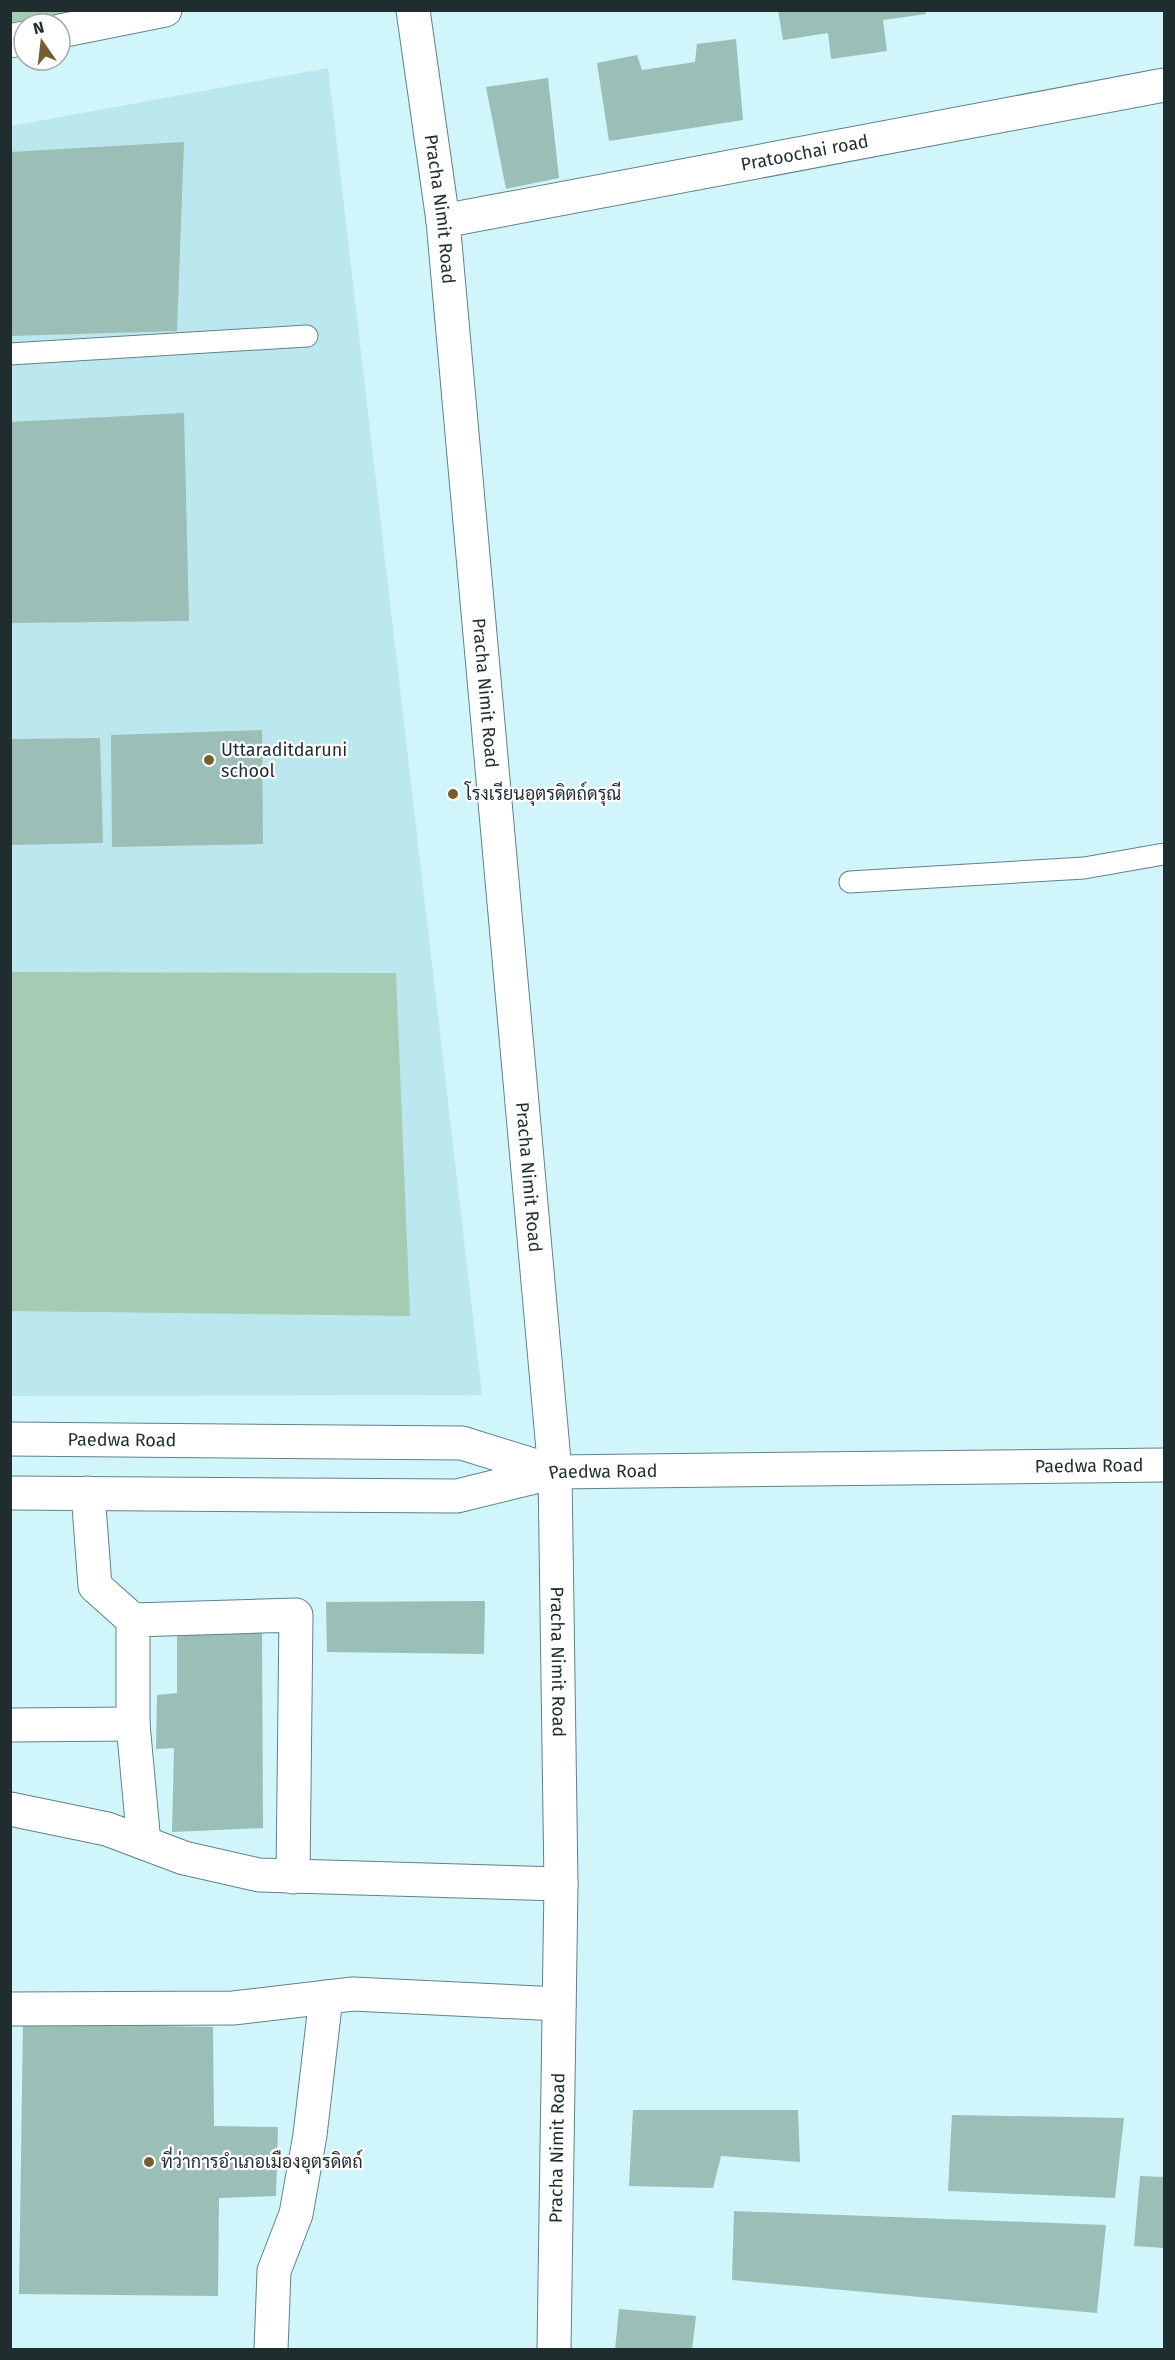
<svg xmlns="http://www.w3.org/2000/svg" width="1175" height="2360" font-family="'Fira Sans',Sarabun,sans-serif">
<rect width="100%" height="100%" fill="#d0f5fa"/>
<path fill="#bae8ee" d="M328,68l154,1327 -471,1v-1270z"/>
<path fill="#a5cbb3" d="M11,11h154l-105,13h-36l-13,17z
M11,972l385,1 14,343 -399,-5z"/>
<path fill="#9bbeb7" d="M778,10h147l1,4 -43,6 4,31 -56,8 -3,-26 -45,7z
M736,39l7,81 -134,21 -12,-78 40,-8 5,15 53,-8 2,-18z
M548,78l11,100 -53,11 -20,-102z
M184,142l-7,189 -167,5v-184z
M184,413l5,208 -179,2v-201z
M262,730l1,114 -151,3 -1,-112z
M100,738l3,105 -93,2v-106z
M485,1601l-1,53 -157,-2 -1,-50z
M262,1629l1,199 -91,4 2,-84 -18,1 1,-54 20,-2v-60z
M23,2023l190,4 1,99 64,1 -2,69 -57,2 -1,98 -199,-2z
M633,2110h165l2,52 -79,-6 -8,32 -84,-2z
M952,2115l172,3 -9,80 -167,-7z
M1140,2176l24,1v71l-30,-2z
M734,2211l372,14 -9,88 -365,-33z
M619,2309l77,7 -4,34h-77z"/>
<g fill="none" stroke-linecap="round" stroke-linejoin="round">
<defs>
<path id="lane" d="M10,354l297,-18
M850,882l234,-14 80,-14"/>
<g id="street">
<path d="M60,31l105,-21"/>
<path d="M10,41l14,-3"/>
<path id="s1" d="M443,221l721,-136"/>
<path id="s2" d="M10,1439l452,4 93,29"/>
<path id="s3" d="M10,1493l447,3 98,-24 609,-7"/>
<path d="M88,1493l7,93 38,34"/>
<path d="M10,1725l123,-1"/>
<path d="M10,1809l97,20 77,29 75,17 302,9"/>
<path d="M144,1843l-11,-119v-104l163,-5 -3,262"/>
<path d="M10,2009l223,-1 120,-14 206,10"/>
<path d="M271,2350l3,-79 22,-57 14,-79 16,-138"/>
</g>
<g id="secondary">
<path id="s4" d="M413,10l30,211 112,1251 6,412 -7,466"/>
</g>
</defs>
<use href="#lane" stroke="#608387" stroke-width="23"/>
<use href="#street" stroke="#608387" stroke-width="35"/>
<use href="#secondary" stroke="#608387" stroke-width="35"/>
<use href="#lane" stroke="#fff" stroke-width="21"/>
<use href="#street" stroke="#fff" stroke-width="33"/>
<use href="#secondary" stroke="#fff" stroke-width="33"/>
</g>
<g fill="#765e2e" stroke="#fff" stroke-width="2">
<circle cx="209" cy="760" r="6"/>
<circle cx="453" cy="794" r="6"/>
<circle cx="149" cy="2162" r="6"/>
</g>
<g text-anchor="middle" stroke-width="4.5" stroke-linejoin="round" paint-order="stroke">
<g font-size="18" fill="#1f2d2f" stroke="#fff">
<text dy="6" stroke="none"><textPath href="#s1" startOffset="368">Pratoochai road</textPath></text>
<text dy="6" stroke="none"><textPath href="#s4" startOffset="201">Pracha Nimit Road</textPath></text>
<text dy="6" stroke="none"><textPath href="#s4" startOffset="687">Pracha Nimit Road</textPath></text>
<text dy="6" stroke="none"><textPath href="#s4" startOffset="1173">Pracha Nimit Road</textPath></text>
<text dy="6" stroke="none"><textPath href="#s2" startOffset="112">Paedwa Road</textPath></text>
<text dy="6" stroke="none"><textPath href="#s3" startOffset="1082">Paedwa Road</textPath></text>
<text dy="6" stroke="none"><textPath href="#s3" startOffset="596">Paedwa Road</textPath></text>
<text dy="6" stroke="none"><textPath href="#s4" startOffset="1659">Pracha Nimit Road</textPath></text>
<text transform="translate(557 2148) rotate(-89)" y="6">Pracha Nimit Road</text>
</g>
<g font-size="18" fill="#1f2d2f" stroke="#fff" text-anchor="start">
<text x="221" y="756">Uttaraditdaruni<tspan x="221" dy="21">school</tspan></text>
<text x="465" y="800">โรงเรียนอุตรดิตถ์ดรุณี</text>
<text x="161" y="2168">ที่ว่าการอำเภอเมืองอุตรดิตถ์</text>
</g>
</g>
<rect width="1175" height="2360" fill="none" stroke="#1f2d2f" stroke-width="24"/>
<g transform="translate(42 42) rotate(346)"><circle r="28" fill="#ffffff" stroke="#a5abac" stroke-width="1.5"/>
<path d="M0-4.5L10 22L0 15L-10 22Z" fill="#765e2e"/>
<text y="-9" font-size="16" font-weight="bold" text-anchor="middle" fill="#1f2d2f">N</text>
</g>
</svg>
